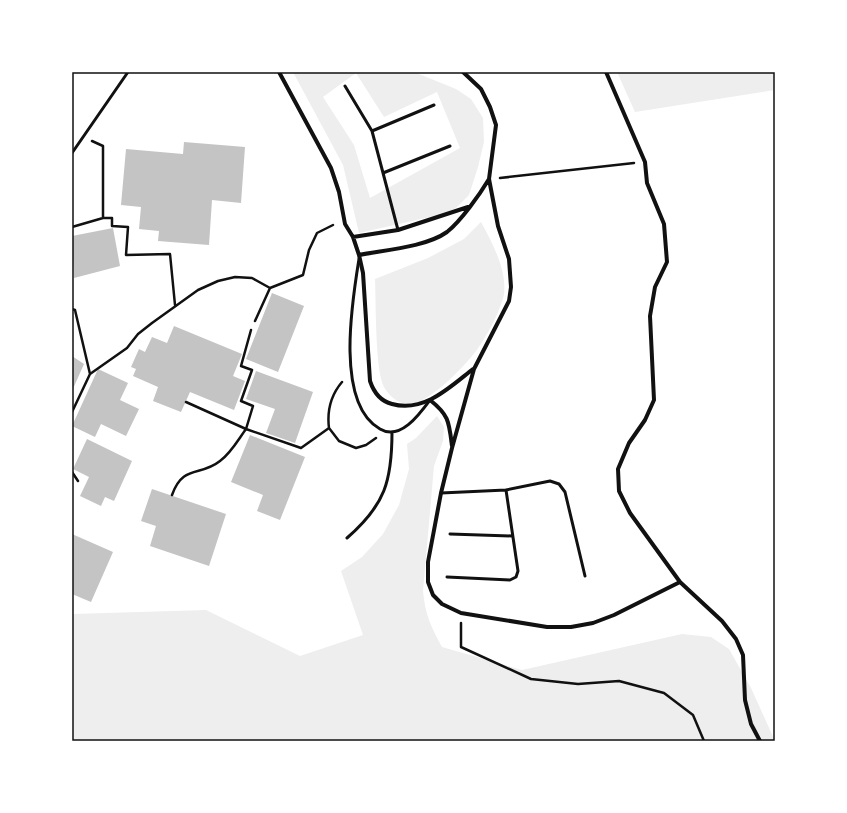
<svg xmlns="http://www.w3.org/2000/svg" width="847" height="813" font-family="'Varela Round',sans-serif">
<rect width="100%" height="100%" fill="#fff"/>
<path fill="#eee" fill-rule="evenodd" d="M293,72h121l42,17 15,10 12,19 1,24 -6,25 -9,28 -13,13 -13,6 -84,19 -16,-68zM356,73l28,44 53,-25 23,56 -90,50 -16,-53 -31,-48z
M617,72h158v18l-140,22z
M481,222c11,20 26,48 23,72 -3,16 -18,44 -28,57 -11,15 -46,51 -65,53 -12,1 -22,-8 -27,-17 -9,-16 -8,-86 -9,-108l53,-21 36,-19z
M437,416l7,11 -1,14 -9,25 -11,125c2,23 8,36 19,56l80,23 160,-36 29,3 18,12 22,39 24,53h-703v-127l134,-4 94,46 63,-21 -22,-64 21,-14 21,-23 16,-29 10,-36 -2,-25 9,-6z"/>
<path fill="#c4c4c4" d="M184,142l61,5 -4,56 -29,-3 -3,45 -51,-4 1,-10 -20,-2 2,-22 -20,-2 5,-56 57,5z
M113,228l7,38 -46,12 -2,-42z
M272,293l32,13 -26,66 -32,-13z
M174,326l68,28 -9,22 12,5 -11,29 -44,-18 -9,20 -28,-11 5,-14 -25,-11 3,-7 -5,-2 8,-18 6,3 7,-15 15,6z
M72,356l12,8 -12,27z
M98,369l30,14 -8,17 19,9 -13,27 -25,-12 -6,13 -23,-11z
M256,371l57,21 -18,51 -29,-10 9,-24 -29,-10z
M250,435l55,22 -25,63 -23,-9 6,-16 -32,-13z
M87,439l45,22 -18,40 -9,-4 -4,9 -21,-10 9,-19 -16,-8z
M152,489l74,25 -17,52 -59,-20 6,-20 -15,-5z
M72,534l41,18 -22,50 -19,-8z"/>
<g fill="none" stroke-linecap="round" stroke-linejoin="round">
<path stroke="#111" stroke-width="2.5" d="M92,141l11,5v72h9v8l16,1 -2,28 44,-1 5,51
M500,178l134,-15
M72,227l31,-9
M72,309l3,1 15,64
M255,321l15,-33
M251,330l-10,36 11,4 -11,31 12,5 -7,23 55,19 28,-20 10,13 17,7 10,-3 10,-7
M72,412l18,-38 37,-26 11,-14 14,-11 46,-33 20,-9 17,-4 17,1 18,10 33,-13 6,-25 8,-17 16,-8
M329,428c-2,-16 2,-33 13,-46
M72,472l6,9
M172,495c11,-31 28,-18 48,-34 11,-8 18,-21 26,-32l-60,-27
M461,623v24l70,32 47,5 41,-3 45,12 29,22 11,26"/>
<path stroke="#111" stroke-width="3" d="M345,86l27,45 26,99
M372,131l62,-26
M72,153l56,-81
M383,173l67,-27
M359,259c-7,43 -24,145 21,170 20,12 39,-14 50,-29
M506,490l44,-9 9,3 6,8 20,84
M441,493l65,-3 12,81 -2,6 -6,3 -63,-3
M450,534l62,2
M347,538c38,-33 45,-57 45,-106"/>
<path stroke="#111" stroke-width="4" d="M279,72l52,96 8,24 6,32 8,13 6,18 4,18 7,108c4,12 10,20 22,23 32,9 58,-17 81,-35
M463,72l18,17 9,18 6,18 -7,54 9,47 11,33 2,28 -2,14 -35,68 -22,79 -11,45 -13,69v20l5,13 9,9 19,9 86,14h24l22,-4 21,-8 66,-33
M606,72l39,90 2,21 17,41 3,38 -12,25 -5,29 4,84 -9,20 -16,23 -11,26 1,22 11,22 50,69 42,39 14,18 7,16 2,45 6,24 9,17
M353,237l45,-7 70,-23
M359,255c26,-5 67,-8 88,-23 14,-11 33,-38 42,-53
M430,400c19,15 19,22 22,46"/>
</g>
<rect width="847" height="813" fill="none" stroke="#ffffff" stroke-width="146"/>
<rect x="73" y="73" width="701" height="667" fill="none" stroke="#111" stroke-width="1.5"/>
</svg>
